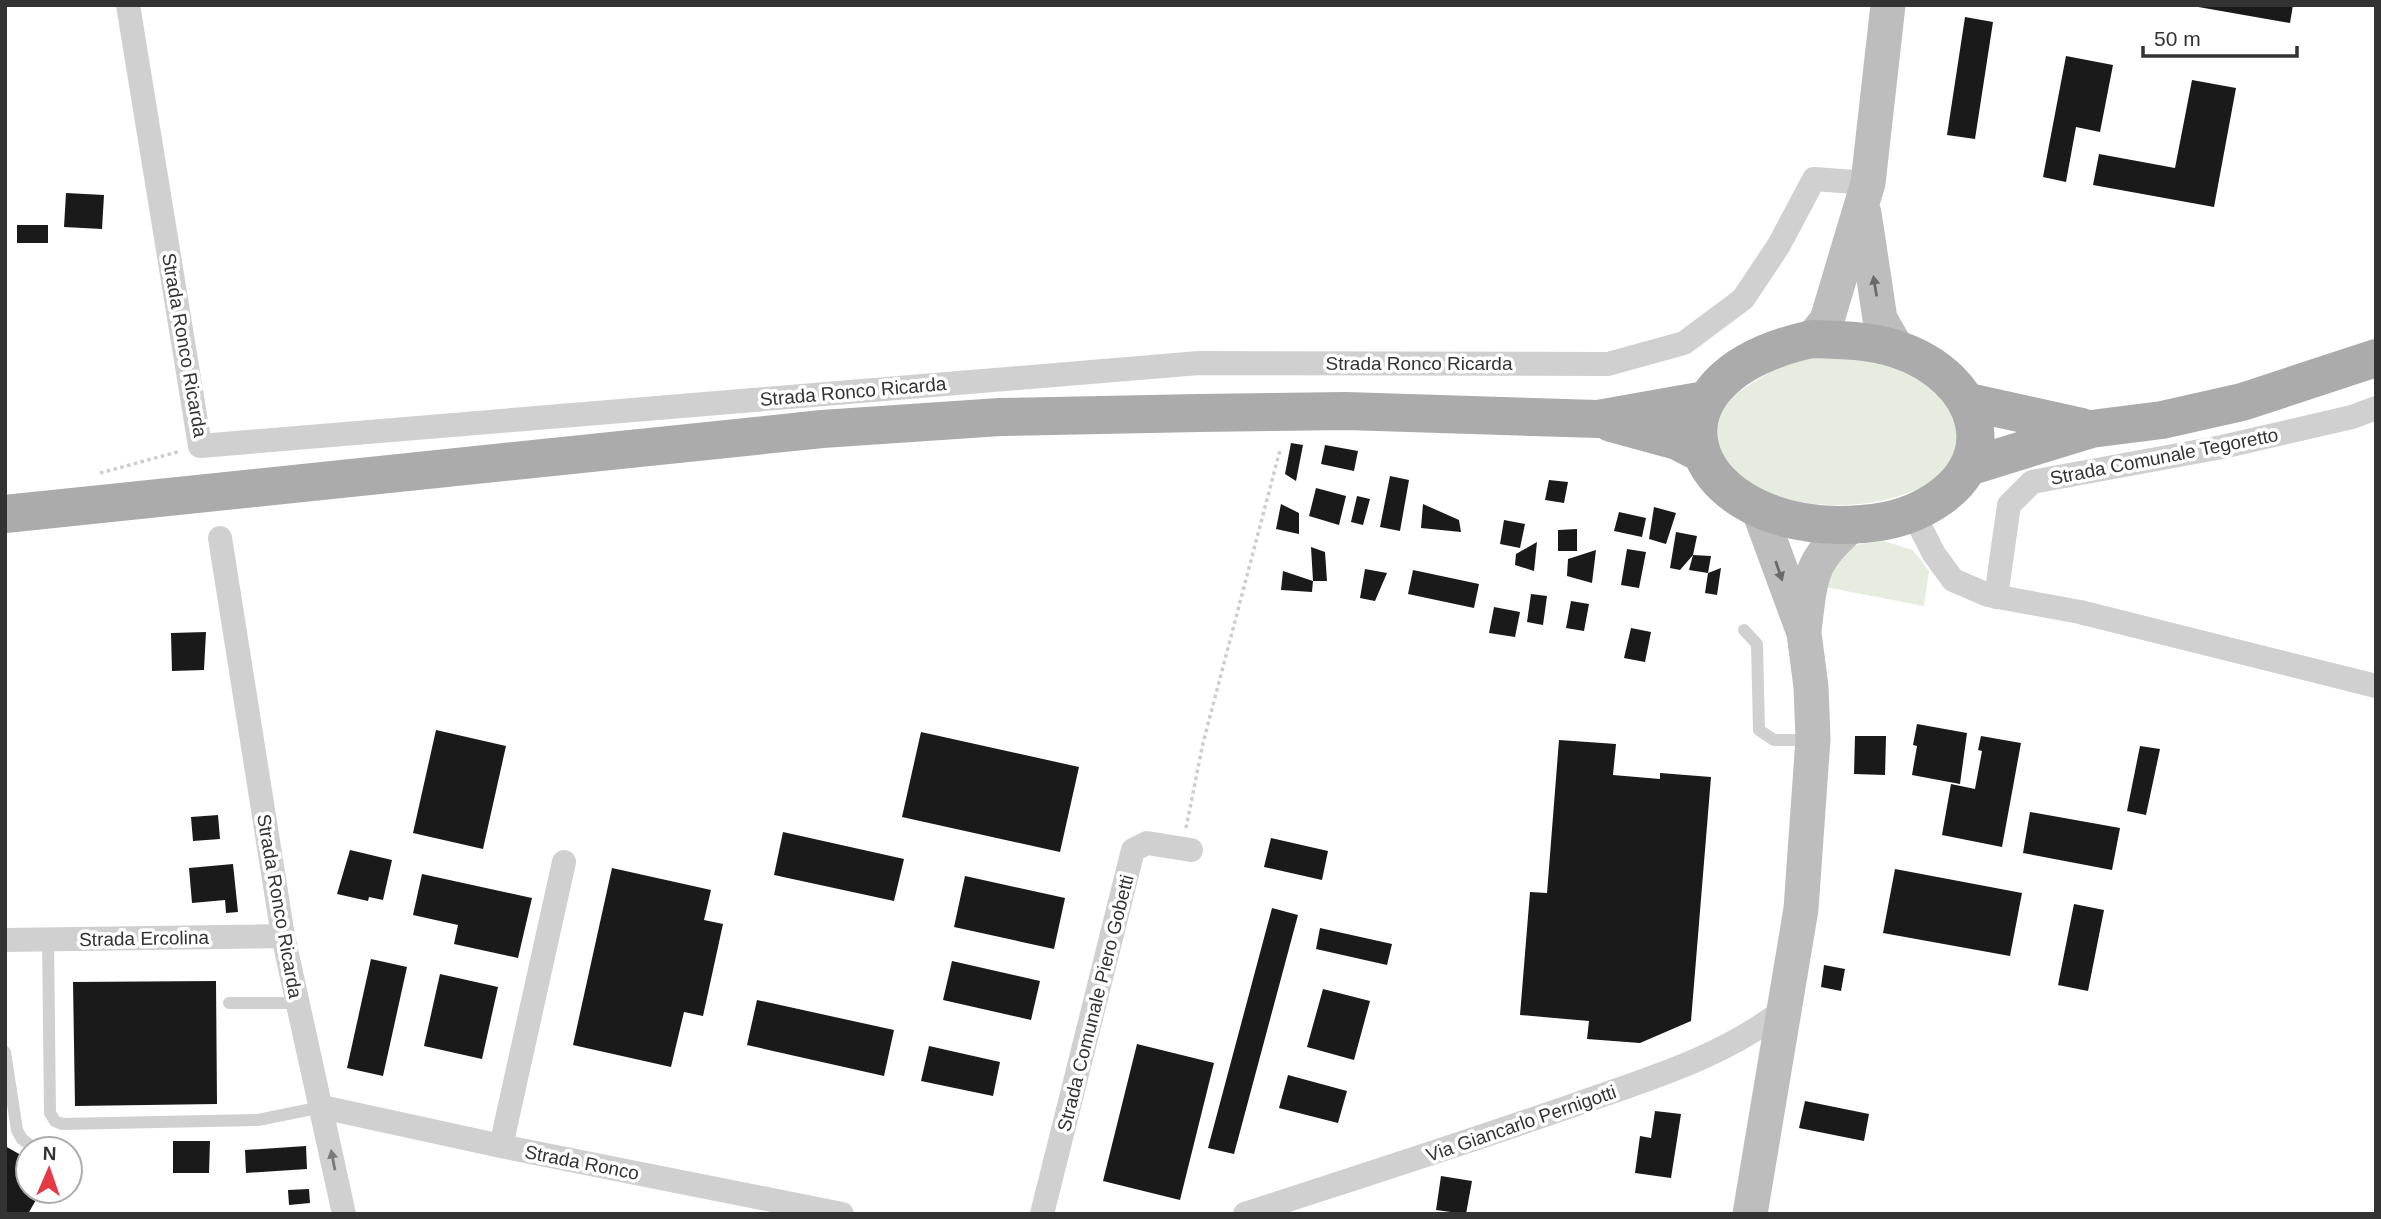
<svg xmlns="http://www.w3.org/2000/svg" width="2381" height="1219" font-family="Helvetica,sans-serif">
<rect width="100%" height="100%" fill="#fff"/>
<path fill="#e6ecdf" d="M1831,354l37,4 70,29 23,44c-3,10 -5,28 -12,36 -58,64 -262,50 -229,-63l65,-42z
M1884,541l29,9 16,21 -5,35 -99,-19c12,-42 17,-41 59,-46z"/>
<path fill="#1a1a1a" d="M2187,5h106l-3,18z
M1965,17l28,5 -18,117 -28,-4z
M2066,56l47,9 -13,67 -24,-5 -10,55 -23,-5z
M2192,80l44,8 -22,119 -121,-22 6,-31 76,14z
M66,193l38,2 -2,34 -38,-2z
M17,225h31v18h-31z
M1291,443l12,2 -7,36 -11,-7z
M1325,445l33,6 -4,20 -33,-7z
M1390,476l19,4 -9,51 -20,-4z
M1549,480l19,2 -4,21 -19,-3z
M1316,488l30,8 -7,29 -30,-9z
M1357,496l13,3 -7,26 -12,-3z
M1281,504l18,9v21l-23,-5z
M1423,504l36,16 2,12 -40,-4z
M1654,507l22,6 -10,31 -17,-5z
M1619,512l27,6 -4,19 -28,-6z
M1504,520l21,4 -5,24 -20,-4z
M1577,529v22h-19v-21z
M1676,532l21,4 -4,19 -13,15 -10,-2z
M1537,542l-3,29 -19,-6 1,-11z
M1311,547l14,5 2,29h-14z
M1627,549l19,3 -7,36 -18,-3z
M1596,550l-4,33 -25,-7 1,-17z
M1693,555l18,1 -3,17 -19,-3z
M1721,568l-4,27 -12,-2 3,-20z
M1365,569l22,4 -12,28 -15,-3z
M1413,570l66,14 -5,24 -66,-14z
M1283,571l30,10 -1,11 -31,-2z
M1531,594l16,2 -4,29 -16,-3z
M1571,601l18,3 -5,27 -18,-3z
M1494,607l26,5 -5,25 -26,-4z
M1631,628l20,4 -6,30 -21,-4z
M206,632l-2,38 -32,1 -1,-38z
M1917,724l50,9 -7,51 -48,-9 5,-29 -4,-1z
M436,730l70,16 -23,103 -70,-16z
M921,732l158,35 -19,85 -158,-35z
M1855,736h31l-1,39 -31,-1z
M1981,736l40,7 -19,104 -60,-12 9,-51 24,5 7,-38 -4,-1z
M1559,740l57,4 -3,31 47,4v-6l51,4 -20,244 -51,22 -53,-4 2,-18 -69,-6 10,-123 17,1z
M2140,746l20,3 -14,66 -19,-4z
M2030,812l90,16 -8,42 -89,-17z
M218,815l2,24 -27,2 -2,-24z
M783,832l121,27 -10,42 -120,-26z
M1271,838l57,13 -6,29 -58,-13z
M350,850l42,10 -9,40 -14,-3 -1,4 -31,-7z
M233,864l5,48 -12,1 -1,-13 -33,3 -3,-35z
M612,868l99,22 -7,30 19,4 -20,92 -19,-4 -13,55 -98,-22z
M1895,869l127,24 -12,63 -127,-23z
M422,874l110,24 -14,60 -64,-14 4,-19 -45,-10z
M965,876l100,22 -11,51 -100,-22z
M2074,904l30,6 -16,81 -30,-6z
M1272,908l26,7 -64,239 -26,-6z
M1320,928l72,16 -5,21 -71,-16z
M371,959l36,8 -24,109 -36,-8z
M952,961l88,20 -9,39 -88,-20z
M1824,965l21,4 -4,22 -20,-4z
M440,974l58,13 -16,72 -58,-13z
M216,981l1,123 -142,2 -2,-124z
M1323,989l47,12 -16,59 -47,-13z
M757,1000l137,30 -10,46 -137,-31z
M1137,1044l77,19 -34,137 -77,-19z
M929,1046l71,16 -7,34 -72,-15z
M1288,1075l59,16 -9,32 -59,-15z
M1805,1101l64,13 -5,27 -65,-13z
M1655,1111l26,3 -10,64 -36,-5 5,-37 11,2z
M173,1141h37l-1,32h-36z
M5,1146l23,13v32h13l-13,23h-23z
M306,1146l1,23 -61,4 -1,-23z
M1441,1176l31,5 -6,33 -30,-4z
M309,1189l1,14 -21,2 -1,-15z"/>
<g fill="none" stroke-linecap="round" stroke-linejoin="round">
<path stroke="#cdcdcd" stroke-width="3.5" stroke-dasharray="3.5 3.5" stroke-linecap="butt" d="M100,473l81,-22
M1186,828l17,-85 77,-293"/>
<path stroke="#d0d0d0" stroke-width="12" d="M1744,630l13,14 2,86 15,10h35
M48,939l2,174 5,8 7,3 196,-4 64,-13
M229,1003h69
M5,1052l12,78 5,9 13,10"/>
<path stroke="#d0d0d0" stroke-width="24" d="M128,5l72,441 999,-83 409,1 76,-21 59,-44 36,-54 35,-66 54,4
M1913,513l21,41 19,26 35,15 92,17 296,74
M220,538l63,398 61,278
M1996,597l13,-92 23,-23 190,-35 130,-30 24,-9
M5,940l278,-4
M322,1107l179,39 341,68
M501,1146l63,-284
M1042,1214l91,-364 14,-7 44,7
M1245,1214c110,-36 220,-71 329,-109 74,-26 150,-48 212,-97"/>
<path stroke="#bdbdbd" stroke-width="35" d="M1864,213l16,106 17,30
M1812,339l15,-19 41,-137 20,-178
M1804,630c7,-54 5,-69 48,-105
M1750,1214l51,-305 12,-170 -2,-52 -7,-54 -46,-125"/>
<path stroke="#ababab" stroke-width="38" d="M1812,339c28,1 57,1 84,10 84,27 115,115 25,160 -25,13 -55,16 -83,16 -157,-3 -203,-148 -26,-186z
M1969,402l113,25
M1611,423l66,18 23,12
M1968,467l123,-38 71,-9 80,-18 134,-44
M5,514l817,-85 178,-12 199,-4 147,-2 252,8 107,-19"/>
</g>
<defs><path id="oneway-solid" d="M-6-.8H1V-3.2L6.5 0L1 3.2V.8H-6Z" transform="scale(1.75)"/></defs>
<g fill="#6a6a6a">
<use href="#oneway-solid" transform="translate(1875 286) rotate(-99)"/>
<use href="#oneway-solid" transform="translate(1779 571) rotate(71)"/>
</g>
<use fill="#7a7a7a" href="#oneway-solid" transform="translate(333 1160) rotate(-101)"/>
<g text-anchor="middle" stroke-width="7" stroke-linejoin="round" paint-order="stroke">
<g font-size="19" fill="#333" stroke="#fff">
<text transform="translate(185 345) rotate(80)" y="7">Strada Ronco Ricarda</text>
<text x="1419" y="370">Strada Ronco Ricarda</text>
<text transform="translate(853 391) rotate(-5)" y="7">Strada Ronco Ricarda</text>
<text transform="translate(2164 456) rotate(-11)" y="7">Strada Comunale Tegoretto</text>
<text transform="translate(280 906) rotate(80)" y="7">Strada Ronco Ricarda</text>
<text transform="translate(144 938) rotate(-1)" y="7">Strada Ercolina</text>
<text transform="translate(1095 1003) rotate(-76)" y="7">Strada Comunale Piero Gobetti</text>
<text transform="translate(1521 1123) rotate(-19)" y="7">Via Giancarlo Pernigotti</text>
<text transform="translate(582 1162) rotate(11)" y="7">Strada Ronco</text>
</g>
</g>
<rect width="2381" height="1219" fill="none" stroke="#333333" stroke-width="14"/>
<g transform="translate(49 1170) rotate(2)"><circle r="33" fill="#ffffff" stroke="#adadad" stroke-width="2"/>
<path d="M0-5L12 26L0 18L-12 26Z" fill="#e63946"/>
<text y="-10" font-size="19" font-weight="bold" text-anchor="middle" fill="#333333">N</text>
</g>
<path d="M2143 46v10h154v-10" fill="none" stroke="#333333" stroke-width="3.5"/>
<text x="2154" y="46" font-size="21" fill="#333333" stroke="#ffffff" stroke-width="5" paint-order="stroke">50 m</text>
</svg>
